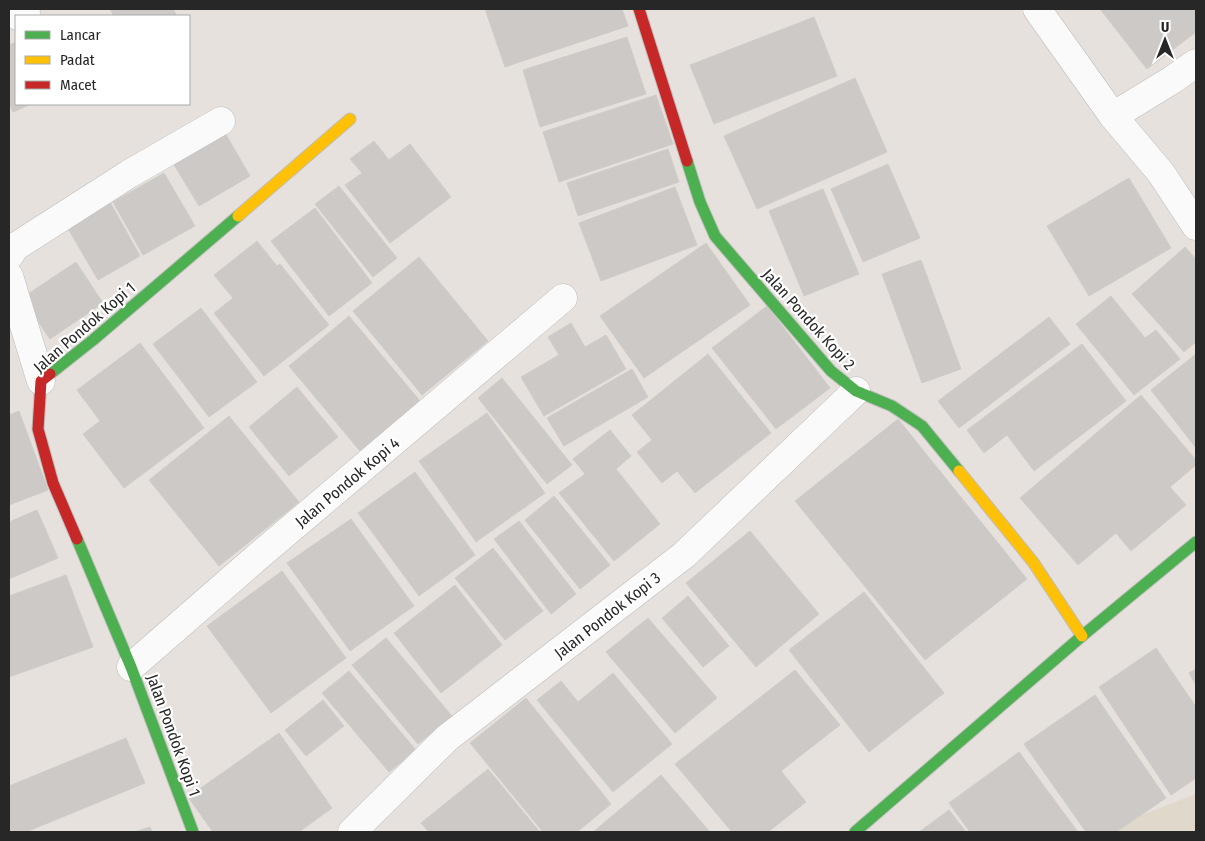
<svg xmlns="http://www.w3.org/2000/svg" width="1205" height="841" font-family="'Fira Sans Condensed',sans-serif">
<rect width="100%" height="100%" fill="#e6e1dc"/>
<path fill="#e0d8cb" d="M1196,794v38h-98z"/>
<path fill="#ccc9c6" stroke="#d0cdc8" d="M110,9h63l4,7h-63z
M485,9h137l6,17 -123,41z
M1100,9h96v23l-49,37z
M814,17l23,59 -123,48 -24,-59z
M627,37l19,57 -106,33 -17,-57z
M16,42v62h15l-18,8 -4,-9v-58z
M855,78l32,74 -130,57 -33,-73z
M656,95l17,49 -114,38 -16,-50z
M225,133l25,43 -51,30 -26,-43z
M374,141l15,19 21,-16 41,53 -61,46 -45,-58 17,-12 -12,-14z
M668,149l11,33 -101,34 -11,-33z
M888,164l32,74 -57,24 -32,-73z
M164,173l31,53 -52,29 -30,-53z
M1129,178l42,70 -82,48 -42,-70z
M339,186l58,72 -24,19 -58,-73z
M675,187l22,58 -96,36 -22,-58z
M823,189l36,85 -55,22 -35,-85z
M110,202l30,54 -42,24 -31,-53z
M315,208l57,75 -43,33 -58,-75z
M257,241l20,25 3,-2 49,61 -65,51 -50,-63 19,-15 -19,-23z
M706,243l44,62 -106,73 -44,-62z
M1185,247l11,12v83l-12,10 -52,-58z
M419,257l69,84 -66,54 -69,-84z
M921,260l40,109 -39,14 -40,-109z
M76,262l27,41 -53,36 -28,-41z
M1111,296l34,42 11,-8 24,29 -46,36 -58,-71z
M767,306l63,82 -54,41 -64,-81z
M201,308l56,74 -48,35 -56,-73z
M349,316l71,85 -60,50 -71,-85z
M1049,317l21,27 -111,84 -21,-27z
M571,323l14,24 21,-12 20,34 -82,47 -23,-39 38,-22 -11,-18z
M140,343l64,85 -80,60 -41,-54 17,-13 -23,-31z
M1082,344l44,57 -92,70 -27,-36 -23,18 -17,-23z
M708,354l63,79 -76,60 -18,-22 -15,12 -25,-31 15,-12 -20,-25z
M1196,354v94l-45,-58z
M632,369l16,28 -84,49 -17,-28z
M502,378l70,87 -25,19 -69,-86z
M297,387l41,50 -49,39 -40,-49z
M1141,395l55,65v5l-26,22 16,18 -55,46 -15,-18 -38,32 -58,-67z
M19,411l29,79 -39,15v-90z
M487,413l58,80 -69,49 -57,-81z
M229,416l70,86 -80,64 -70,-86z
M898,419l129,160 -102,81 -130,-159z
M610,430l21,26 -15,13 44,55 -46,37 -55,-68 26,-19 -12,-15z
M415,472l60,83 -56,41 -61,-83z
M554,496l56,69 -30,24 -55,-69z
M37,510l21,48 -49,21v-57z
M351,519l63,87 -64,45 -63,-88z
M519,521l57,73 -25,20 -57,-75z
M750,531l69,83 -63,53 -70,-84z
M493,548l50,63 -38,29 -50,-62z
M282,571l64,87 -75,55 -64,-87z
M66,575l27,72 -84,30v-81z
M455,585l47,60 -61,48 -47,-60z
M864,592l80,101 -75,59 -80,-102z
M688,596l41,50 -26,21 -41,-49z
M648,618l69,80 -42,35 -69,-81z
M386,638l66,78 -34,28 -66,-79z
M1156,648l40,59v71l-25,17 -72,-108z
M1196,669v16l-7,-12z
M795,670l45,55 -59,46 25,31 -38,30h-36l-57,-68z
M349,671l67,79 -27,22 -67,-79z
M613,673l59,71 -59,48 -76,-92 24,-19 17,21z
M1095,695l71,103 -50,34h-30l-62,-88z
M526,698l85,106 -34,28h-34l-73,-89z
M323,700l21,26 -38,30 -21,-26z
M279,733l53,75 -33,24h-86l-25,-35z
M126,738l19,45 -119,49h-16l-1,-46z
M1019,752l59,80h-108l-21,-29z
M488,769l52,63h-111l-8,-9z
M661,775l49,57h-117z
M949,810l17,22h-47z
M150,827l2,5h-18z"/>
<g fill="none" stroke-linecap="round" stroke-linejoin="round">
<defs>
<path id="street" d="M1037,9l76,107 48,57 35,53
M18,16l8,-3
M1113,116l59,-36 24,-17
M9,256l6,-9 114,-73 92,-53
M9,276l32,105
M131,667l124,-108 308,-261
M352,832l95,-94 237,-183 172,-164"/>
<path id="fast" d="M687,161l13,41 15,34 116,135 25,20 36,15 30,20 37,45
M50,374l43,-34 145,-124
M77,539l54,128 62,165
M855,832l227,-196 114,-94"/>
<path id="slow" d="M238,216l112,-97
M959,471l74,91 49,74"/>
<path id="jam" d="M639,9l48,152
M50,374l-9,7 -3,48 15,54 24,56"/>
</defs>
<use href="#street" stroke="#bfbdbd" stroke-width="29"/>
<use href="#fast" stroke="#bfbdbd" stroke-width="13"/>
<use href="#slow" stroke="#bfbdbd" stroke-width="13"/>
<use href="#jam" stroke="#bfbdbd" stroke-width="13"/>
<use href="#street" stroke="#fbfafa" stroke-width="28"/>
<use href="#fast" stroke="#4caf50" stroke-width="11"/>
<use href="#slow" stroke="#ffc107" stroke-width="11"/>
<use href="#jam" stroke="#c62828" stroke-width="11"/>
</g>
<g text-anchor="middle" stroke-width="4.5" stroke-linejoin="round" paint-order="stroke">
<g font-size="16" fill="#272727" stroke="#fff">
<text transform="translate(809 319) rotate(48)" y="6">Jalan Pondok Kopi 2</text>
<text transform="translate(84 327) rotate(-41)" y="6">Jalan Pondok Kopi 1</text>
<text transform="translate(347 482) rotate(-40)" y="6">Jalan Pondok Kopi 4</text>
<text transform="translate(607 615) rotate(-38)" y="6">Jalan Pondok Kopi 3</text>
<text transform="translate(174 735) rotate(70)" y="6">Jalan Pondok Kopi 1</text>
</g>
</g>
<rect width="1205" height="841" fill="none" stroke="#272727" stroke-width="20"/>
<rect x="15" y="15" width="175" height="90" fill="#ffffff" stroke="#a9a9a9"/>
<rect x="25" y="31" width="25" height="8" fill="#4caf50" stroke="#a9a9a9"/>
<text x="60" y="40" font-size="15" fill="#272727">Lancar</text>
<rect x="25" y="56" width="25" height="8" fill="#ffc107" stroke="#a9a9a9"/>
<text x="60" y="65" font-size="15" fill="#272727">Padat</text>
<rect x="25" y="81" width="25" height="8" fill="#c62828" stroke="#a9a9a9"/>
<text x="60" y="90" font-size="15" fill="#272727">Macet</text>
<g transform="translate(1165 40)" stroke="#ffffff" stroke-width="4" paint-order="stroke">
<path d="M0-4L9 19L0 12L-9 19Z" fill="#272727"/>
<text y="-8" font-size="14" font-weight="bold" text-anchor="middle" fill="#272727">U</text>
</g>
</svg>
